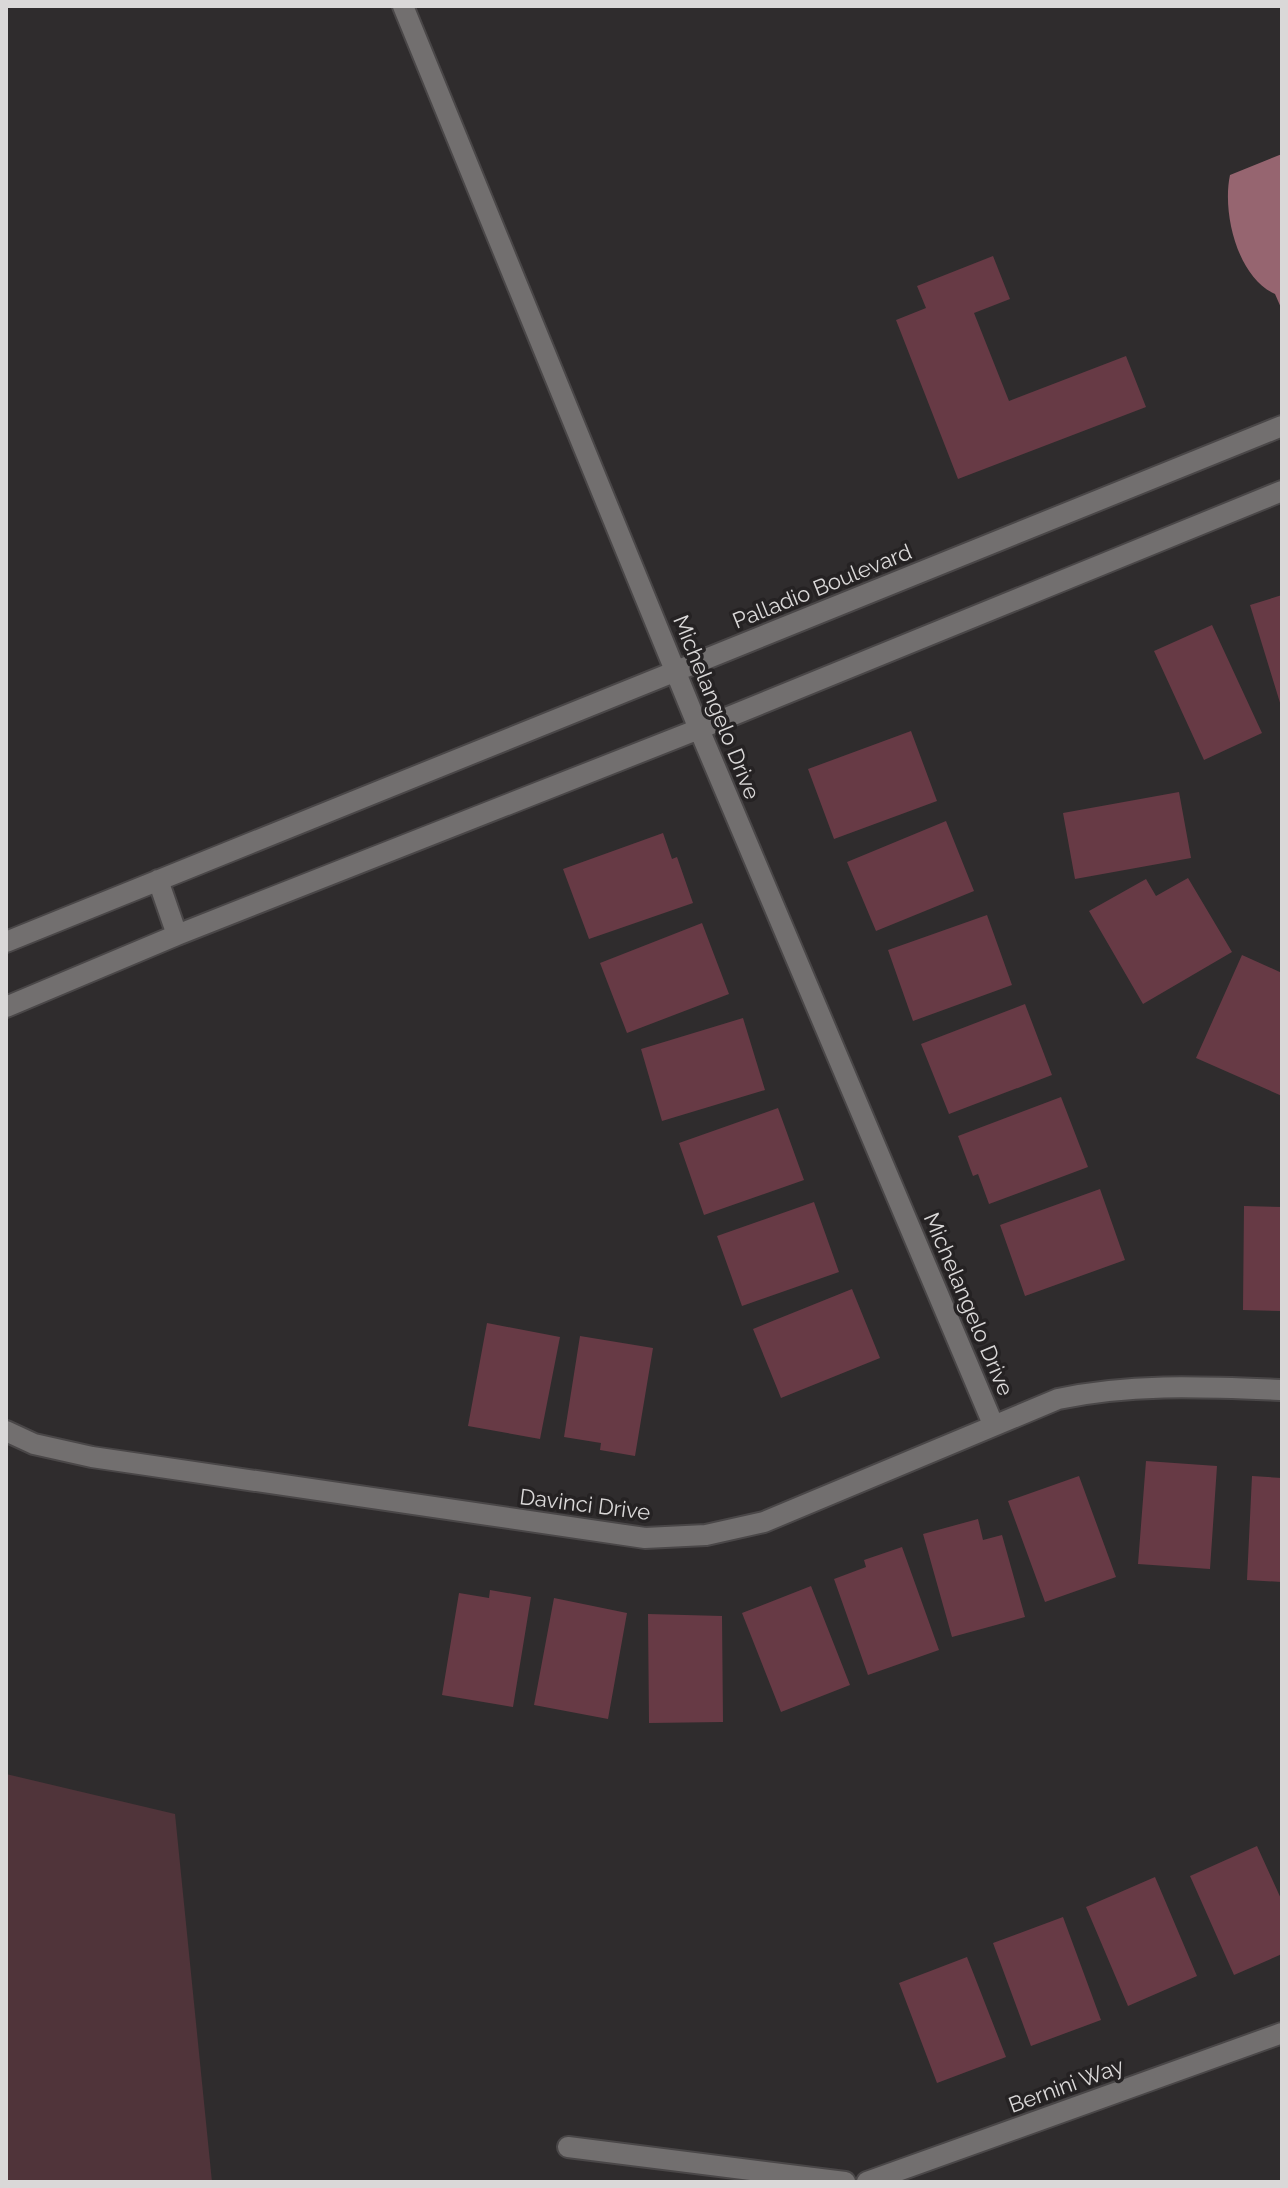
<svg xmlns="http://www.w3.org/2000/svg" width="1288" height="2188" font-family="Raleway,sans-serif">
<rect width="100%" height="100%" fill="#2f2c2d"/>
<path fill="#50343a" d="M6,1774l169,40 37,368h-206z"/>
<path fill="#966570" d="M1282,154v156l-7,-16c-38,-17 -53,-82 -45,-119z"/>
<path fill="#673a45" d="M993,256l17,43 -36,14 35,88 117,-45 20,51 -188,72 -62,-159 30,-12 -9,-22z
M1282,595v111h-1l-31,-101z
M1212,625l50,108 -58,27 -50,-109z
M911,731l26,70 -103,38 -26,-70z
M1179,792l12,66 -116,21 -12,-66z
M946,821l28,70 -98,40 -29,-69z
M663,833l9,26 5,-2 16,46 -104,36 -26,-70z
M1188,878l44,74 -89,52 -54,-93 57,-32 10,17z
M987,915l25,70 -99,36 -25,-71z
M702,923l27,71 -102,39 -27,-70z
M1242,955l40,18v123l-86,-38z
M1025,1004l27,71 -103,39 -28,-70z
M743,1018l22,72 -103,31 -21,-72z
M1061,1097l27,70 -99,37 -11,-30 -5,2 -15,-40z
M778,1108l26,72 -100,35 -25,-72z
M1100,1189l25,71 -100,36 -25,-71z
M814,1202l25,70 -97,34 -25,-70z
M1244,1206l38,1v104l-39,-1z
M852,1289l28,69 -99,40 -28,-69z
M487,1323l73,14 -20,102 -72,-13z
M580,1336l73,12 -18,108 -35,-6 1,-7 -37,-6z
M1146,1461l71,5 -7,103 -72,-5z
M1079,1476l37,101 -71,25 -37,-101z
M1252,1476l30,2v104l-35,-2z
M978,1519l5,21 19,-5 23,82 -73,20 -29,-103z
M902,1547l37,103 -71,25 -34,-96 32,-12 -2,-7z
M811,1586l39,99 -69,27 -39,-99z
M490,1590l41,7 -18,110 -71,-12 17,-102 30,5z
M554,1598l73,15 -19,106 -74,-14z
M648,1614l74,2 1,106 -74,1z
M1257,1846l25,55v53l-48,21 -44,-99z
M1155,1877l42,99 -69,30 -42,-99z
M1063,1917l38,103 -70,26 -38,-103z
M967,1957l39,100 -69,26 -38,-100z"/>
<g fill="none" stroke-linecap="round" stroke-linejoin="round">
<defs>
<path id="street" d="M403,6l296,723 294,695
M158,880l19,55
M6,942l1276,-516
M6,1007l171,-72 522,-206 583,-238
M6,1431l28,13 58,13 553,81 61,-3 58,-13 294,-123c75,-16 148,-12 224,-9
M568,2147l277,35
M867,2182l415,-149"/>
</defs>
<use href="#street" stroke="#4a4748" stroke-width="24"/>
<use href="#street" stroke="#726f6f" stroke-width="20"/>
</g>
<g text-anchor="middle" stroke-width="7" stroke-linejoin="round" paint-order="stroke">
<g font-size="22" fill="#dad8d8" stroke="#252223">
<text transform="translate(822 586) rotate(-22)" y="8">Palladio Boulevard</text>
<text transform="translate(717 707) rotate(68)" y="8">Michelangelo Drive</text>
<text transform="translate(969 1304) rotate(67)" y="8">Michelangelo Drive</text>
<text transform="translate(585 1504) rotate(7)" y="8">Davinci Drive</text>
<text transform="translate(1066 2085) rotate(-20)" y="8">Bernini Way</text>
</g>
</g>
<rect width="1288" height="2188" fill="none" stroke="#dad8d8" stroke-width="16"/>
</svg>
